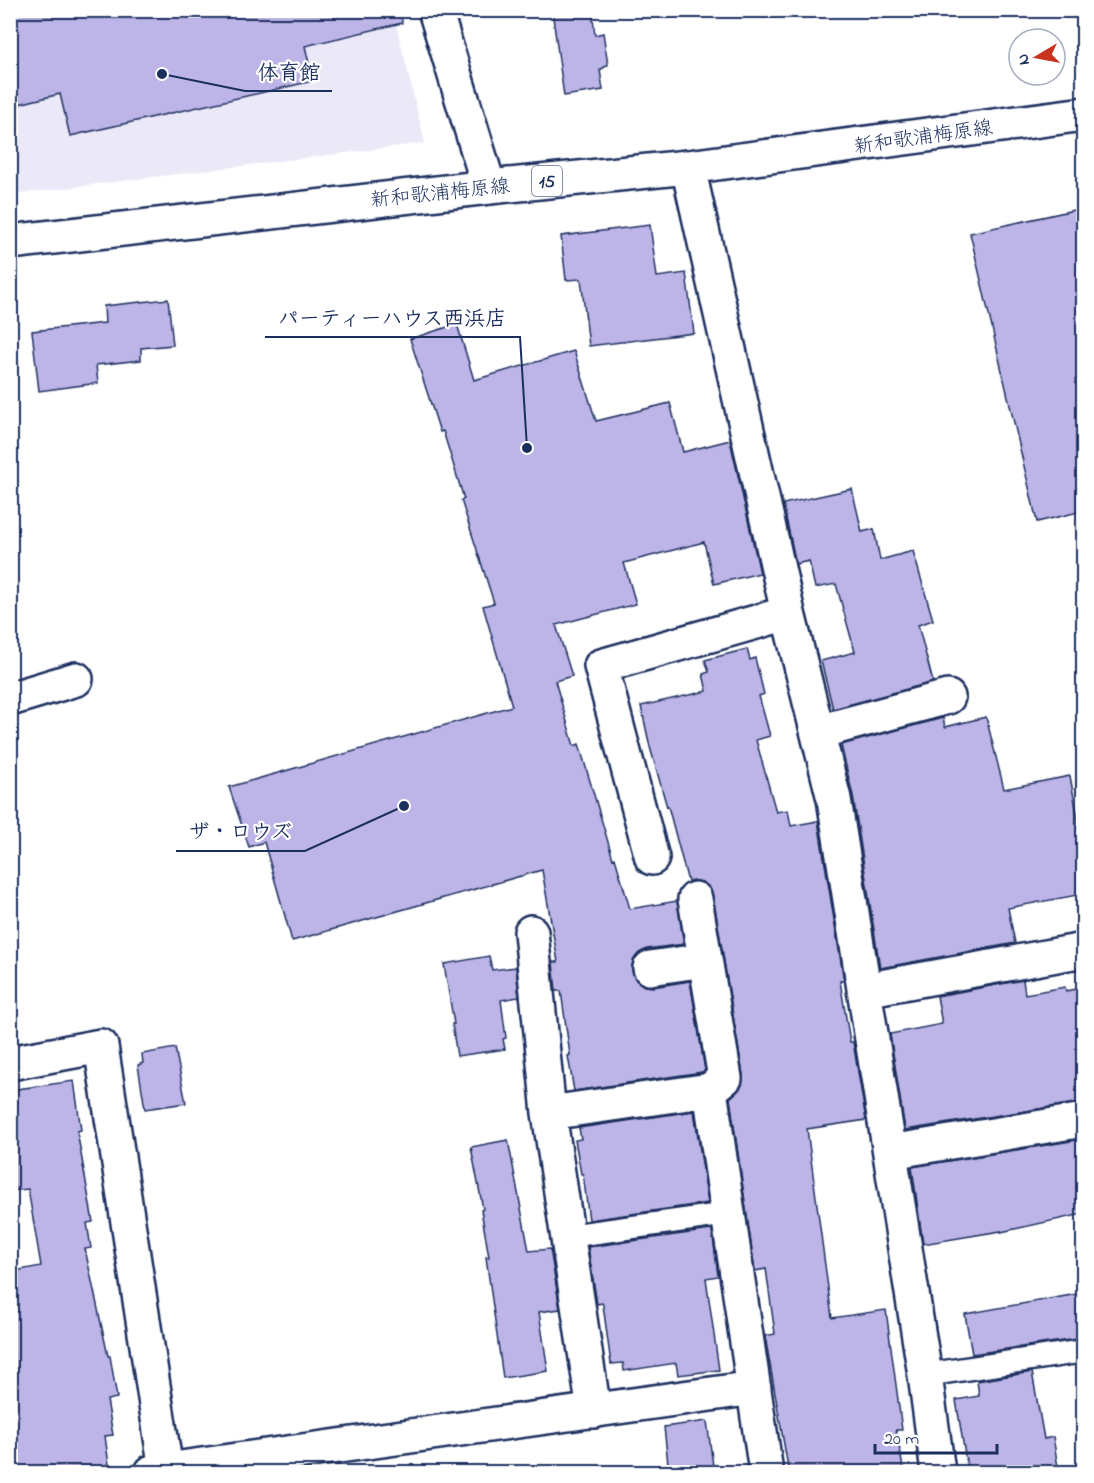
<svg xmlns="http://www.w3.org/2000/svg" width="1094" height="1483" font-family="'Indie Flower','Klee One',sans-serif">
<rect width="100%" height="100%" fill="#fff"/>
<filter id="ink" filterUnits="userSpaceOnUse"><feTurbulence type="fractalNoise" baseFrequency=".0167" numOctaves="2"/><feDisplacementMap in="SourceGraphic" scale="12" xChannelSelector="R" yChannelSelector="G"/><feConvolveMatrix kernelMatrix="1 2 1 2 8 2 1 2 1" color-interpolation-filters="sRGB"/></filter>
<g filter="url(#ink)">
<path fill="#ebe9f8" d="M10,11h383l32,132 -414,52z"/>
<path fill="#bdb5e7" stroke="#1b2f5e" stroke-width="1.5" d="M10,10h391l1,13 -97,23 8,35 -243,55 -10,-42 -41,10 -9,-37z
M552,10h40l3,25 8,-2 5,32 -8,5 3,20 -39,6z
M1083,208v303l-46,11 -67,-289z
M650,225l7,52 29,-4 8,60 -105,13 -8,-67 -15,1 -5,-44z
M168,299l5,46 -32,3v12l-45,5 2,18 -59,8 -7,-60 73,-8 -1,-17z
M457,324l17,56 100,-29 22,70 74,-18 13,49 47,-12 30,133 -46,11 -10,-42 -80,21 12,41 -80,21 16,51 -17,5 19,65 5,-2 34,115 2,-1 15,51 47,-8 7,43 -37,5 -8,4 -6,8 -1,10 4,9 8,6 9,1 37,-6 15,89 -3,2 -128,19 -6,-35 2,-1 -9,-64h-5l-3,-29h5l-16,-92 -250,71 -28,-99 -15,5 -20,-60 283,-81 -29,-100 11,-3 -33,-103 3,-1 -21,-68 -3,1 -30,-93z
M852,489l10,43 12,-3 6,31 33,-9 20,69 -15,5 15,57 -100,27 -12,-48 34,-9 -19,-68 -21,4 -6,-27 -13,3 -13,-60z
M747,649l3,11 5,-2 9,36 -5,2 11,40 -14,4 20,72 12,-2 3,16 27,-5 26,160h-4l10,61h3l13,78 -59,9 25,189 54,-8 16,120h-6l8,43h-115l-24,-137 10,-2 -9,-65 -11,2 -25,-173 7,-6 5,-7 1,-10 -30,-179 -3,-8 -8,-6 -10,-2 -4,2 -20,-76 -1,1 -17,-60 -9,-41 66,-15 -4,-17 6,-2 -4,-12z
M986,717l18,72 66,-13 13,70v48l-75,14 7,35 -135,25 -27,-172 -12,-51 102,-27 2,9z
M489,956l3,14 24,-3 3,30 -18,3 5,38 -3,1 2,10 -48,7 -5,-32h2l-10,-60z
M1023,980l2,14 40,-7 1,4 17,-3v114l-178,28 -15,-96 52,-10 -5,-28z
M175,1048l11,55 -41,6 -7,-44 5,-2 -1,-9z
M74,1081l7,49 -4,1 16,91 -6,1 4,25 -6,1 23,107h2l7,42 -10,2 6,35 -8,1 4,29 -48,8h-51v-201l31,-6 -13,-77 -18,2v-101z
M694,1111l14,92 -119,17 -6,-46h-2l-6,-34 6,-1 -2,-11z
M1083,1139v75l-82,18v-1l-78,13 -11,-77z
M508,1140l21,111 21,-2 10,60 -21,3 9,59 -45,7 -17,-121h3l-8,-47 2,-1 -12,-62z
M712,1230l6,46 -12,2 13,92 -41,5 -2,-12 -52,8 -1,-8 -12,1 -8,-59 -1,-2 -5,1 -9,-57z
M1083,1293v45l-111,16 -7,-40z
M1032,1372l12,67 9,-2 6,36h-91l-12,-73 23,-4 -2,-15z
M707,1421l7,52h-45l-5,-46z"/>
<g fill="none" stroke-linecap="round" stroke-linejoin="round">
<defs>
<path id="service" d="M568,1236l160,-22
M925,1375l159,-24"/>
<path id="minor" d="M435,10l54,177
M688,167l100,446 46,186 91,576 13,97
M10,699l66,-20
M818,732l130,-35
M652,858l-51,-192 187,-53
M695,899l30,179 -15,12
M531,932l18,181 45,298
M650,968l55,-8
M864,990l220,-40
M10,1063l91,-17 65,424
M549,1113l161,-23 56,382
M890,1152l194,-32
M152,1472l602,-84"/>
<path id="primary" d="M10,242l479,-55 199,-20 396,-53"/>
</defs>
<use href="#service" stroke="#1b2f5e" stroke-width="27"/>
<use href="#minor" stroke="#1b2f5e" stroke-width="38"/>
<use href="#primary" stroke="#1b2f5e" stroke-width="38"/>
<use href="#service" stroke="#fff" stroke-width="22"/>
<use href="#minor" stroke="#fff" stroke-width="33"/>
<use href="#primary" stroke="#fff" stroke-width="33"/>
</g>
</g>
<g text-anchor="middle" stroke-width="4.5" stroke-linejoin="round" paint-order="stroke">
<rect fill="#fff" stroke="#5f6d8e" stroke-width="1.5" x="532" y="166" width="30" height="30" rx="4.5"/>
<g font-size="18" font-weight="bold" fill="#1b2f5e">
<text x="547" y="187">15</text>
</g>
<g font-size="20" fill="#1b2f5e" stroke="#fff">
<text transform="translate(923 136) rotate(-8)" y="7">新和歌浦梅原線</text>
<text transform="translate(440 192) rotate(-6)" y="7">新和歌浦梅原線</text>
</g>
</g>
<path fill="none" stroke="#1b2f5e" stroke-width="2" d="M162 74L245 91H332M527 448L520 337H265M404 806L305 851H176"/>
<g fill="#1b2f5e" stroke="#fff" stroke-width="2">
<circle cx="162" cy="74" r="6"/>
<circle cx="527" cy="448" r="6"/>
<circle cx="404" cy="806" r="6"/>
</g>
<g font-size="21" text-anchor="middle" font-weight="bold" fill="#1b2f5e" stroke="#fff" stroke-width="4.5" stroke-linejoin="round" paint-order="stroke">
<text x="289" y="79">体育館</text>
<text x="392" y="325">パーティーハウス西浜店</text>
<text x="240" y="838">ザ・ロウズ</text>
</g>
<rect width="1094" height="1483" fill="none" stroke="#fff" stroke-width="36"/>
<rect x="18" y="18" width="1058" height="1447" fill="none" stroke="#1b2f5e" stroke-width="2" filter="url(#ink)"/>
<g transform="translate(1037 57) rotate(260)"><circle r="28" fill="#ffffff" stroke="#a4acbf" stroke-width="1.5"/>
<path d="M0-4.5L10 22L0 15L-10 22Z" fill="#c8321e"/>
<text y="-9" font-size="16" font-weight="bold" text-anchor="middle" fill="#1b2f5e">N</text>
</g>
<path d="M875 1444v9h122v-9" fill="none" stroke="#1b2f5e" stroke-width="3"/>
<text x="884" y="1444" font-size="18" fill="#1b2f5e" stroke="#ffffff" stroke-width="4.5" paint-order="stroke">20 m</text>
</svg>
